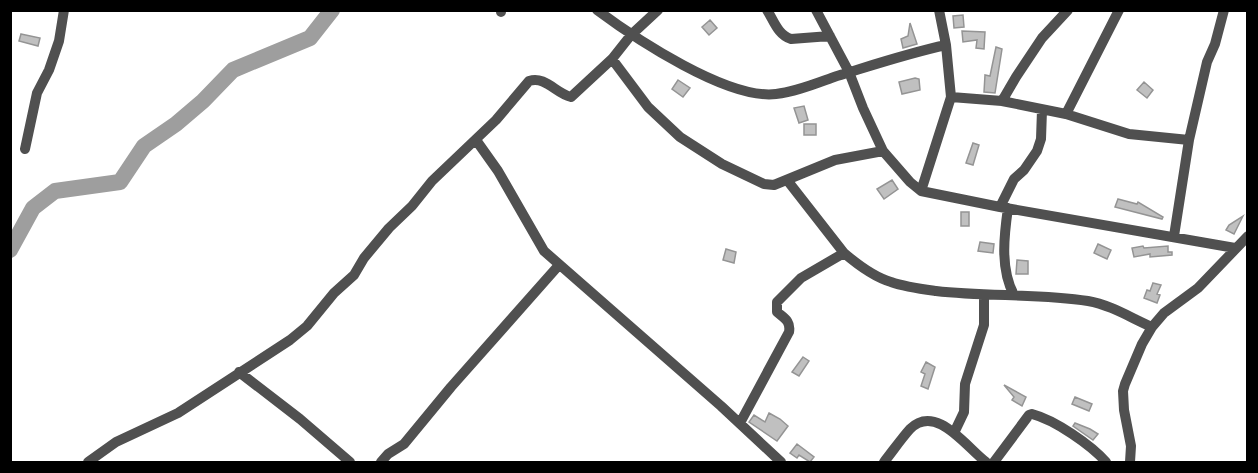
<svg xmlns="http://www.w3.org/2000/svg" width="1258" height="473" font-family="Poppins,sans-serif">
<rect width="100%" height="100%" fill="#fff"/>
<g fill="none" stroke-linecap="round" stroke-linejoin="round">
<path stroke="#9e9e9e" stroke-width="3" d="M10,239l3,7"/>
<path stroke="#9e9e9e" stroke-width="16" d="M10,250l23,-42 22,-17 65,-9 24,-36 32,-22 27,-23 30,-31 77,-32 22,-28"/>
</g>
<path fill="#c0c0c0" stroke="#949494" stroke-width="1.5" d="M963,15l1,12 -10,1 -1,-12z
M710,20l7,8 -8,7 -7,-8z
M910,23l7,21 -14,4 -2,-9 7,-3z
M962,31l23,1 -1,17 -8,-1 1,-8 -14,2z
M21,34l19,4 -2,8 -19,-5z
M996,47l6,2 -7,44 -11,-1 1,-17 5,1z
M915,78l4,1 1,11 -18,4 -3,-12z
M678,80l12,8 -7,9 -11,-8z
M1144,82l9,8 -6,8 -10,-8z
M804,106l4,14 -9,3 -5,-15z
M804,124h12v11h-12z
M973,143l6,2 -6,20 -7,-2z
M892,180l6,9 -14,10 -7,-10z
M1118,199l19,5 1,-2 25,15 -1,2 -47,-12z
M961,212h8v14h-8z
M1243,216l-9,18 -8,-4 3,-5z
M980,242l14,2 -1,9 -15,-2z
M1098,244l13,6 -4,9 -13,-6z
M1143,246l1,2 24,-2v6h4v3l-22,2v-3l-16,3 -2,-9z
M726,249l10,3 -2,11 -11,-3z
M1017,260l11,1v13h-12z
M1153,283l8,2 -4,9 3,1 -3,8 -13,-5 3,-8 3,1z
M803,357l6,4 -10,15 -7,-4z
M926,362l9,5 -7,22 -7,-3 4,-12 -4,-2z
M1004,385l22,12 -4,9 -10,-6 2,-3z
M1075,397l17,7 -3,7 -17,-7z
M769,413l11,6 8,7 -11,15 -28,-19 5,-7 11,7z
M1075,423l15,6 8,5 -5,6 -20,-14z
M797,444l17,13 -4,5 -11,-7 -2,3 -7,-5z"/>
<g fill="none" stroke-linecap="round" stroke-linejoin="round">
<path stroke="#505050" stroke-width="10" d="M597,10c39,29 131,90 179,84 20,-2 41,-11 61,-18 36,-11 72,-23 109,-31
M767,10c7,11 11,25 24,29l39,-3
M816,10l33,62 14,36 20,43 27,31 11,9 79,16 235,41
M501,12v-2
M612,59l36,48 32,30 42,27 42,20 10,1 61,-25 48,-9
M951,97l51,4 64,13 63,20 60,6
M1002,101l14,-24 26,-39 26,-28
M1066,114l53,-104
M476,140l22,31 46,80 177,155 60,56
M25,149l12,-56 12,-23 10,-29 5,-31
M787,180l57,73c14,12 30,24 47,29 14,5 30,7 45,9 51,6 102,2 152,10 23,4 43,17 64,26
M921,191l30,-94 -5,-52 -7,-35
M1000,207l14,-28 10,-9 13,-19 4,-12 1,-29
M1008,208c-4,28 -8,61 6,87
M1174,236l15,-96 18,-78 8,-18 9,-34
M239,372l61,47 50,43
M740,423l49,-91c2,-11 -5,-14 -12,-20v-10l24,-24 43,-25
M954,433l10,-21 1,-28 19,-59v-29
M88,462l28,-20 62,-29 112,-73 17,-14 27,-33 20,-18 10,-17 25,-30 23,-22 20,-25 64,-61 33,-39c17,-5 26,12 42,16l41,-38 19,-24 27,-25
M381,462l7,-8 16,-10 47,-57 108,-122
M884,462c8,-10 17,-23 26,-33 26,-26 56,18 76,33
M994,462l35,-47 3,-1c23,6 59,31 74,48
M1130,462l1,-16 -7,-36 -1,-19 2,-7 17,-40 10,-17 12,-14 34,-25 50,-52"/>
</g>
<rect width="1258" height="473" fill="none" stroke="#000000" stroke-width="24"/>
</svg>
